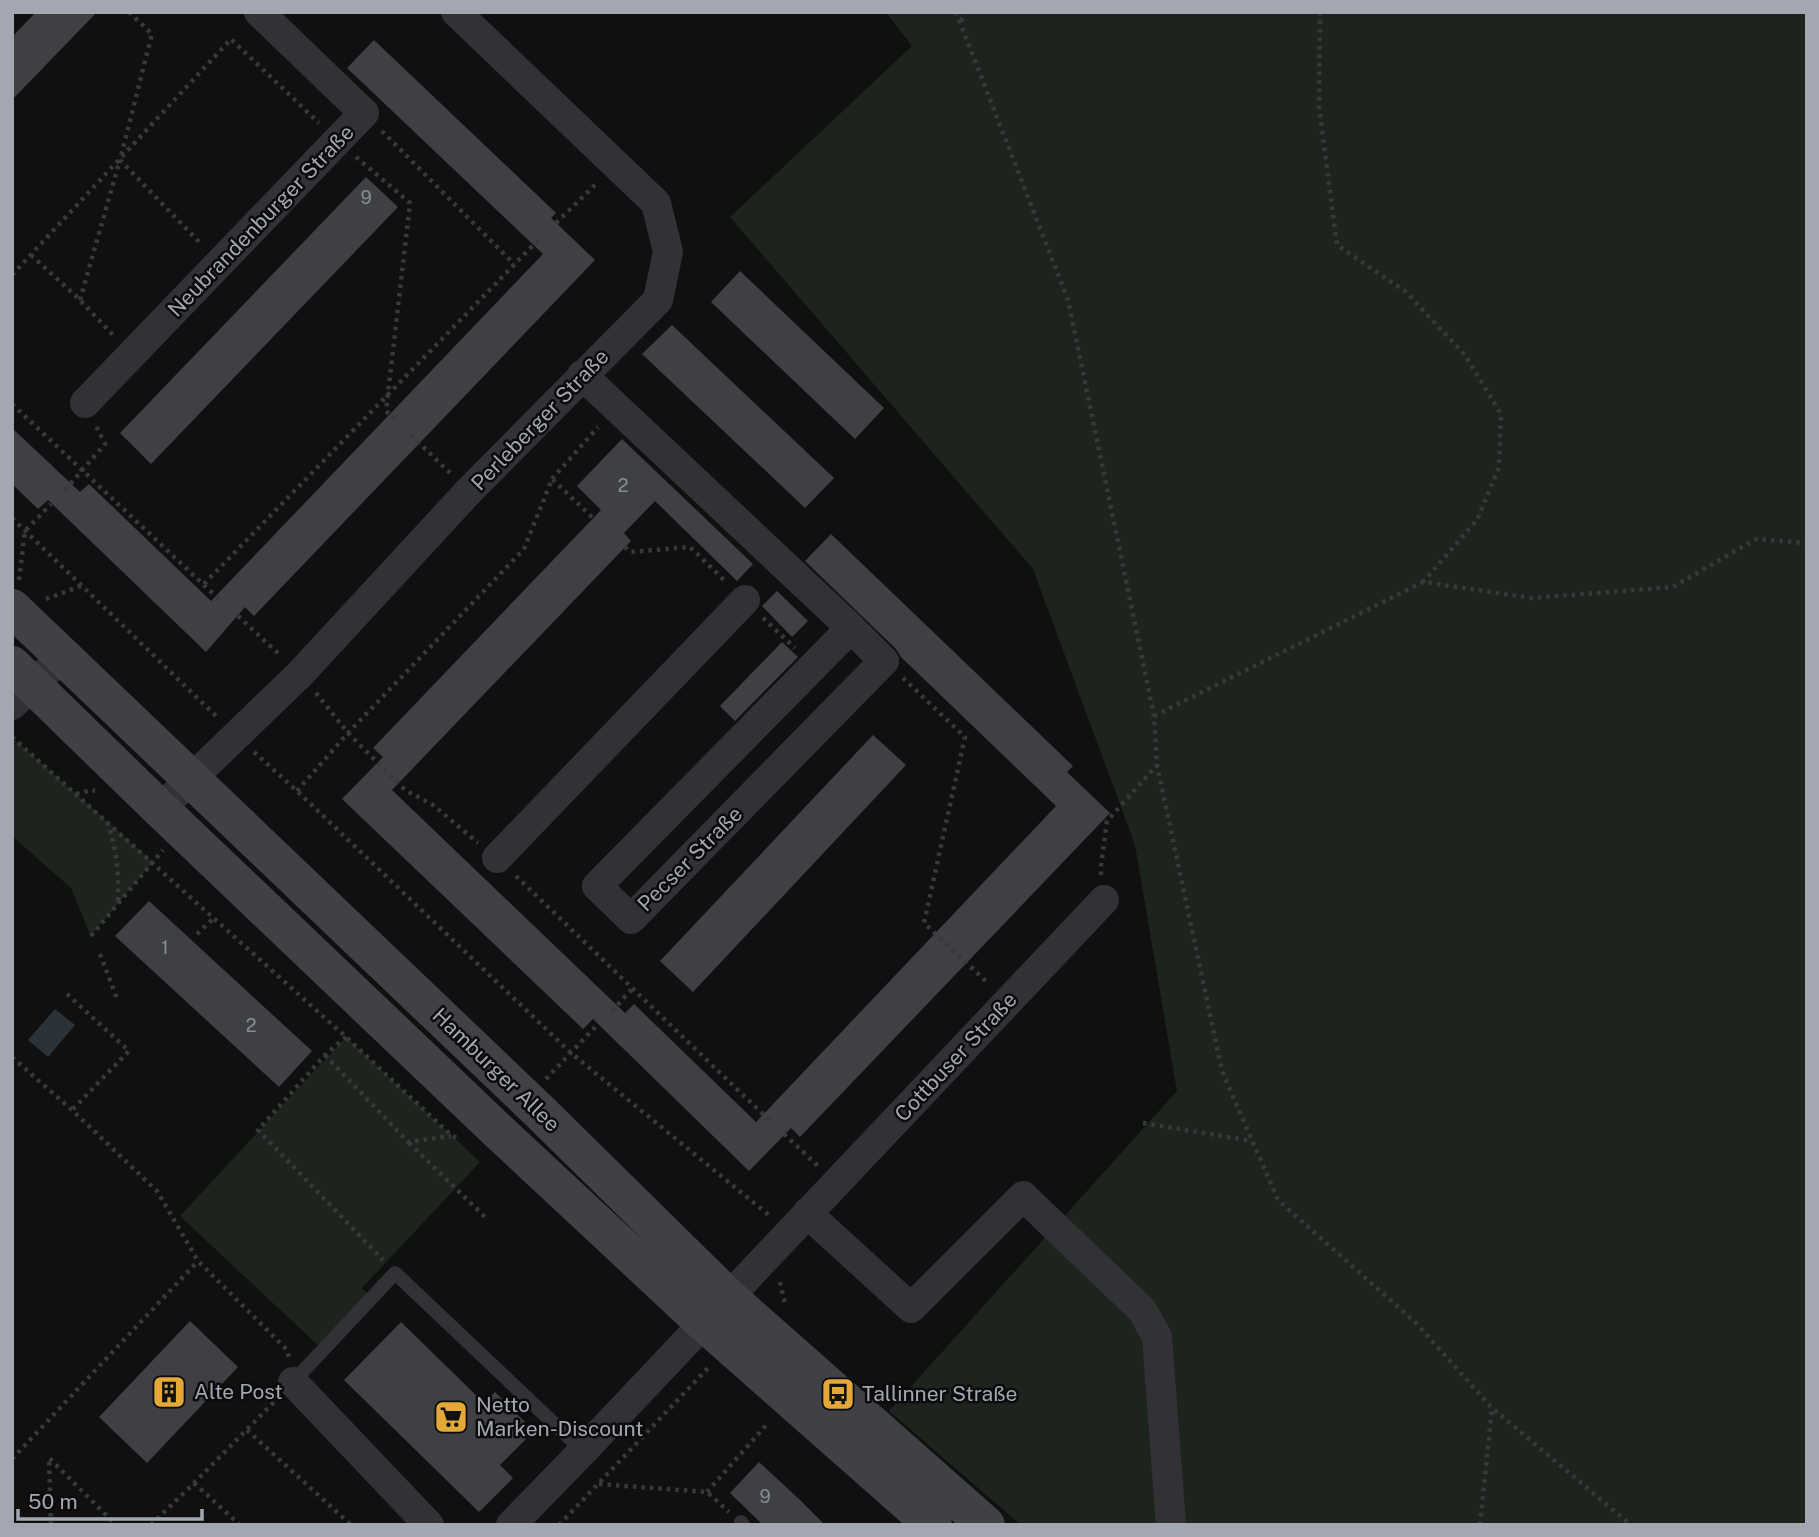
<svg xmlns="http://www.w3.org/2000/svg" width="1819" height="1537" font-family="'Public Sans',sans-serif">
<rect width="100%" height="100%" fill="#101011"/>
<path fill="#1d241e" d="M886,12h921v1513h-786l-132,-114 288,-320 -42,-246 -102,-276 -303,-352 182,-171z
M12,737l141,125 -62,74 -20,-48 -59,-52z
M346,1037l134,125 -118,126 10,10 -49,52 -143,-134z"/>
<path fill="#2b3339" d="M55,1009l20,16 -27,32 -20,-17z"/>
<path fill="#3f4044" d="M36,12h61l-85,88v-63z
M374,40l182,173 -5,5 44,42 -341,356 -9,-9 -39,45 -158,-152 -10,9 -26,-25v-56l68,64 9,-8 122,117 332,-347 -196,-186z
M366,177l32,30 -247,257 -31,-31z
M740,271l144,137 -29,31 -144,-137z
M672,325l162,153 -29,30 -163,-154z
M622,439l131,125 -16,17 -82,-80 -31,32 7,8 -239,249 233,223 9,-9 122,118 300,-316 -155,-149 -5,-8 -91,-88 26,-27 242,232 -6,6 43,41 -310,324 -9,-9 -42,43 -156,-152 -10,10 -241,-230 41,-42 -10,-9 228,-238 -24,-24z
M777,591l31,30 -16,16 -30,-31z
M782,642l16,15 -63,64 -15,-15z
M873,735l33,30 -213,227 -33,-31z
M149,901l163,150 -33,36 -164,-151z
M190,1321l48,46 -91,96 -48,-46z
M401,1322l83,81 11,-11 39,39 -34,34 13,13 -34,34 -135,-132z
M759,1462l41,38 25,25h-62l-33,-32z"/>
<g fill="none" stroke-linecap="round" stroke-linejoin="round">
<path stroke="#38393d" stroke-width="4.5" stroke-dasharray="3.5 5" stroke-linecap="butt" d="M129,12l23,22 -32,126 82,85
M956,12l112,288 86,416 3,49 65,306 56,129 138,123 76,85 139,117
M1320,12l-1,95 18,138 69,47 59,63 36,59 -2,53 -22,53 -54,62
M961,21l5,-9
M382,131l132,133
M356,157l54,46 -24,208 10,10
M556,223l42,-41
M31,255l49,45 34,36
M12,275l219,-236 88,84
M80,300l39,-137
M12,404l211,199
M411,435l39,38
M552,479l46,-52
M65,490l40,-46 -9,-18
M12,518l205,199
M625,547l5,5 60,-5 36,35
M19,580l6,-49 26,-27
M204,584l337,-347
M46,599l35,-13
M238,616l43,40
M763,618l32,30
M903,678l62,59 -41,186 65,61
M316,693l32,40 57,57 28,15 45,38
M1154,716l269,-134 109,16 141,-11 83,-48 51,4
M12,737l334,300 106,99 9,3
M254,752l43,39 274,262 199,163
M297,791l51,-58 176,-184 28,-70 41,39
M76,794l16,-4 3,1
M107,822c10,27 12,52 11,81
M1101,875v-9l6,-45 50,-56
M516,876l254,245
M197,934l17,-16
M91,936l72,-86
M100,954l18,47
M67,994l62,57 -57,59
M612,1011l20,-22
M346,1037l-21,18 -67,75 125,130
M325,1055l83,87 43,-6
M12,1057l60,53 85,81 41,70 89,89 2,8
M546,1079l52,-55
M1143,1123l109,18
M784,1134l35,33
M409,1143l76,74
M780,1282l5,22
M247,1430l104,95
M12,1459l186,-198
M194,1483l46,42
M599,1484l108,8 22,20
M707,1492l61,-69
M51,1525l-2,-67 67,67
M151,1525l43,-42 81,-82
M559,1525l149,-157
M1480,1525l12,-116"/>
<path stroke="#323236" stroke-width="14" d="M293,1382l102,-109 188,178
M741,1522l2,3"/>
<path stroke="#323236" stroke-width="30" d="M582,375l269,253 33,33 -253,258 -34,-33 254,-258
M85,403l279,-290 -105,-101
M12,705l51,-49
M160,809l140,-135 169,-183 189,-191 10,-48 -12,-49 -200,-191
M497,858l248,-258
M807,1213l104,95 112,-112 119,114 15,27 14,188
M293,1382l136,143
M511,1525l72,-74 521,-551"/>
<path stroke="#404146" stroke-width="38" d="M12,608l527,503 189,186 258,228
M12,665l148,144 337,321 207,193 229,202"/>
</g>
<defs>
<symbol id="building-square" viewBox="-11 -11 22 22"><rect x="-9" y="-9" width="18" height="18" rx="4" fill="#e3a837" stroke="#0b0b0c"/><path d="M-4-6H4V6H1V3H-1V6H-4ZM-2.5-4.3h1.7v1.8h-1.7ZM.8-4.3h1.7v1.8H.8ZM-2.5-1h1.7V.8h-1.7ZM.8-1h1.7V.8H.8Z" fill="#111"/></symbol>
<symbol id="bus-square" viewBox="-11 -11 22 22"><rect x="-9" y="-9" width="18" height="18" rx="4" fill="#e3a837" stroke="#0b0b0c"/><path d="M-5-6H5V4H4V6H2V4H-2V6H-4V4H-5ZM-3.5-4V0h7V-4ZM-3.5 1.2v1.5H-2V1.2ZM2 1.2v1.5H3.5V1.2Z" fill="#111"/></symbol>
<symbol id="supermarket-square" viewBox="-11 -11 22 22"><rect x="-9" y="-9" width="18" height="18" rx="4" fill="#e3a837" stroke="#0b0b0c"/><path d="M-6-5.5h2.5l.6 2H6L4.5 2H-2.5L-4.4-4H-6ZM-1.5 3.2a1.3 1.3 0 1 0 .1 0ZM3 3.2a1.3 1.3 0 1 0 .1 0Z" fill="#111"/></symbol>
</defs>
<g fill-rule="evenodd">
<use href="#building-square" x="150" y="1373" width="38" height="38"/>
<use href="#bus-square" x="819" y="1375" width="38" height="38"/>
<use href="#supermarket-square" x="432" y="1398" width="38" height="38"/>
</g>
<g text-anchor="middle" stroke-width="5" stroke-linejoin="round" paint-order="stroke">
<g font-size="18" fill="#898d96">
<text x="366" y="204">9</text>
<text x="623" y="492">2</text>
<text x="165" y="954">1</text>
<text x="251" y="1032">2</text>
<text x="765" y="1503">9</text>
</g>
<g font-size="21" fill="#a2a7b1" stroke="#0b0b0c">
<text transform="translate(261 221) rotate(-46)" y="7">Neubrandenburger Straße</text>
<text transform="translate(540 420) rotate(-46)" y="7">Perleberger Straße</text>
<text transform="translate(690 859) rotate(-45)" y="7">Pecser Straße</text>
<text transform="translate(956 1057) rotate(-47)" y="7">Cottbuser Straße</text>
<text transform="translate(496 1070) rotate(44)" y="7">Hamburger Allee</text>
</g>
<g font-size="21" fill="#a2a7b1" stroke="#0b0b0c" text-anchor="start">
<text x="194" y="1399">Alte Post</text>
<text x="862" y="1401">Tallinner Straße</text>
<text x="476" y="1412">Netto<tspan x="476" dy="24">Marken-Discount</tspan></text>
</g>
</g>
<rect width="1819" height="1537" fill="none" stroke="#a2a7b1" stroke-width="28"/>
<path d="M18 1509v10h184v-10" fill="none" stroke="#a2a7b1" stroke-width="3.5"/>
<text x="28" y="1509" font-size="21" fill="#a2a7b1" stroke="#0b0b0c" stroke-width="5" paint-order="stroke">50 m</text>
</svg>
